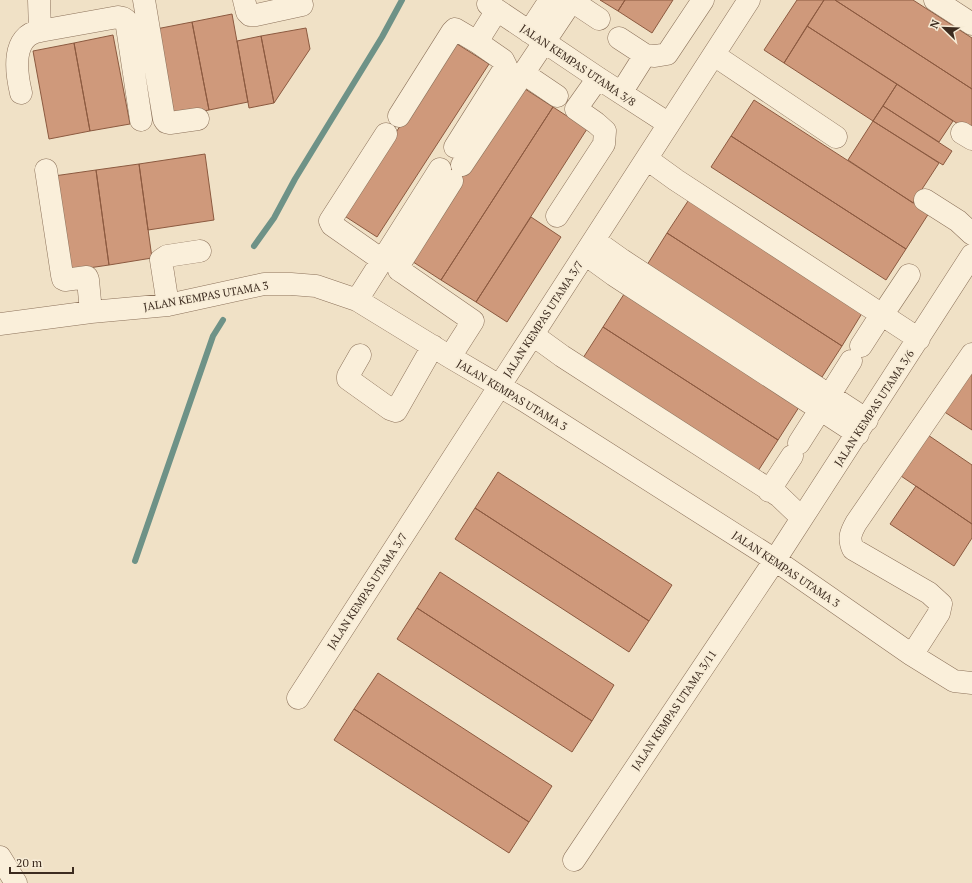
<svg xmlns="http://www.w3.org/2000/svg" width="972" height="883" font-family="'PT Serif',serif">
<rect width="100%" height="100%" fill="#f0e1c6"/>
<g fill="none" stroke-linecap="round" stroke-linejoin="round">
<path stroke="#6e9287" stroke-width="6" d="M254,246l20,-28 21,-39 87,-142 20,-37
M135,561l78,-225 10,-16"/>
</g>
<path fill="#cf997b" stroke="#8c5a40" d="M600,0h25l-7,11z
M625,0h48l-21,33 -34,-22z
M797,0h27l-40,63 -20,-13z
M824,0h11l137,89v44l-165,-107z
M835,0h78l59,38v51z
M232,14l16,88 -39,8 -17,-88z
M192,22l17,88 -42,8 -16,-88z
M807,26l90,58 -24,37 -89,-58z
M306,28l4,21 -36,54 -13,-67z
M113,35l17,89 -40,7 -16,-88z
M261,36l13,67 -25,5 -12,-67z
M454,42l35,22 -112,173 -34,-22z
M74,43l16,88 -41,8 -16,-88z
M897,84l56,37 -14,21 -56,-36z
M519,85l34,22 -112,173 -34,-22z
M754,100l175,113 -23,36 -175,-113z
M883,106l69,45 -9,14 -70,-44z
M553,107l34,22 -111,173 -35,-22z
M873,121l66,42 -26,40 -65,-43z
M731,136l175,113 -20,31 -175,-113z
M205,154l9,66 -66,10 -9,-66z
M139,164l13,94 -43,7 -13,-95z
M96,170l13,95 -41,6 -14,-95z
M690,198l174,112 -22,36 -175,-113z
M531,217l30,20 -54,85 -31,-20z
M667,233l175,113 -20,31 -175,-112z
M626,291l175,113 -23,36 -175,-113z
M603,327l175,113 -20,31 -175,-113z
M972,371v59l-32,-21z
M925,433l47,32v59l-74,-50z
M498,472l174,113 -23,36 -174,-113z
M916,486l56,38v14l-18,28 -64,-42z
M475,508l174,113 -20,31 -174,-113z
M440,572l174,113 -22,36 -175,-113z
M417,608l175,113 -20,31 -175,-113z
M378,673l174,113 -23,36 -175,-113z
M354,709l175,113 -20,31 -175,-113z"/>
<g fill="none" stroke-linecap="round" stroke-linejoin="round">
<defs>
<path id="minor" d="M39,0l1,31 78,-14 5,1 3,2 15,100
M144,0l20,119 2,3 4,1 28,-4
M244,0l3,12 3,3h6l46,-10
M935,0l37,24
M488,4l110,74 71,46
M529,32l21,-32
M619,38l26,17
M714,55l122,82
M523,73l34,23
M21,93c-5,-21 -10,-58 19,-62
M621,93l24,-38 10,1 12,-2 36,-54
M399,116l53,-84 3,-3 22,13 20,-32
M962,133l10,6
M455,147l51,-81 -3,-6 -26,-18
M647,159l29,21 243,159
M462,165l107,-160 3,-3 3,1 24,16
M46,170l16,105 1,4 2,1 22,-3 1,3 3,32
M925,200l33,21 14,13
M557,216l47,-72 1,-13 -9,-8 -20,-14 22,-31
M594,240l28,20 245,160
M585,254l29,21 244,159
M382,260l-50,-35 -2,-4 56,-87
M357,300l83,-131
M168,305l-7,-45 6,-4 33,-5
M889,305l20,-30
M0,324l91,-12 77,-7 96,-21h27l25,2 41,14 93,57 75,44 250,159 137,95 42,26 18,2
M533,335l29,21 217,140 23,22
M861,346l20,-31
M360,355l-12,21v3l42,30 6,2 37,-65
M450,357l23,-36 -68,-47 -6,-4v-5l53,-84
M829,396l22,-35
M799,443l21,-33
M769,491l23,-35
M912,655l27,-42 2,-9 -12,-11 -76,-44c-5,-11 -2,-17 3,-26l116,-169
M298,698l451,-698
M0,857l16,26
M574,860l201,-300 197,-305"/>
</defs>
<use href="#minor" stroke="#8c725b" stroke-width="23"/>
<use href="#minor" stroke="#faefda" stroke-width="22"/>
</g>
<g text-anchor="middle" stroke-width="3.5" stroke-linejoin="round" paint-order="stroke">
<g font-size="11" fill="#3c2b1f" stroke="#f7ecd6">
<text transform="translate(578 65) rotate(34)" y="4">JALAN KEMPAS UTAMA 3/8</text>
<text transform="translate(206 296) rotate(-10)" y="4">JALAN KEMPAS UTAMA 3</text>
<text transform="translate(543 319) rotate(-57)" y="4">JALAN KEMPAS UTAMA 3/7</text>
<text transform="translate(512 395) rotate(31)" y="4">JALAN KEMPAS UTAMA 3</text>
<text transform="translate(874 408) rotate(-57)" y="4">JALAN KEMPAS UTAMA 3/6</text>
<text transform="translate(786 569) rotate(34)" y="4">JALAN KEMPAS UTAMA 3</text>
<text transform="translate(367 591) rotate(-57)" y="4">JALAN KEMPAS UTAMA 3/7</text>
<text transform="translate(674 710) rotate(-56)" y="4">JALAN KEMPAS UTAMA 3/11</text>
</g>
</g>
<g transform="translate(944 28) rotate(293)" stroke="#f7ecd6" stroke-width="3" paint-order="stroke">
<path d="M0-3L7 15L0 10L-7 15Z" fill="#3c2b1f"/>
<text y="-6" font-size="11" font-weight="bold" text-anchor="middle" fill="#3c2b1f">N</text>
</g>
<path d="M10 867v6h63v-6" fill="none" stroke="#3c2b1f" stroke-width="2"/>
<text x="16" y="867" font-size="12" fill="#3c2b1f" stroke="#f7ecd6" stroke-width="3" paint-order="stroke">20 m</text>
</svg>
